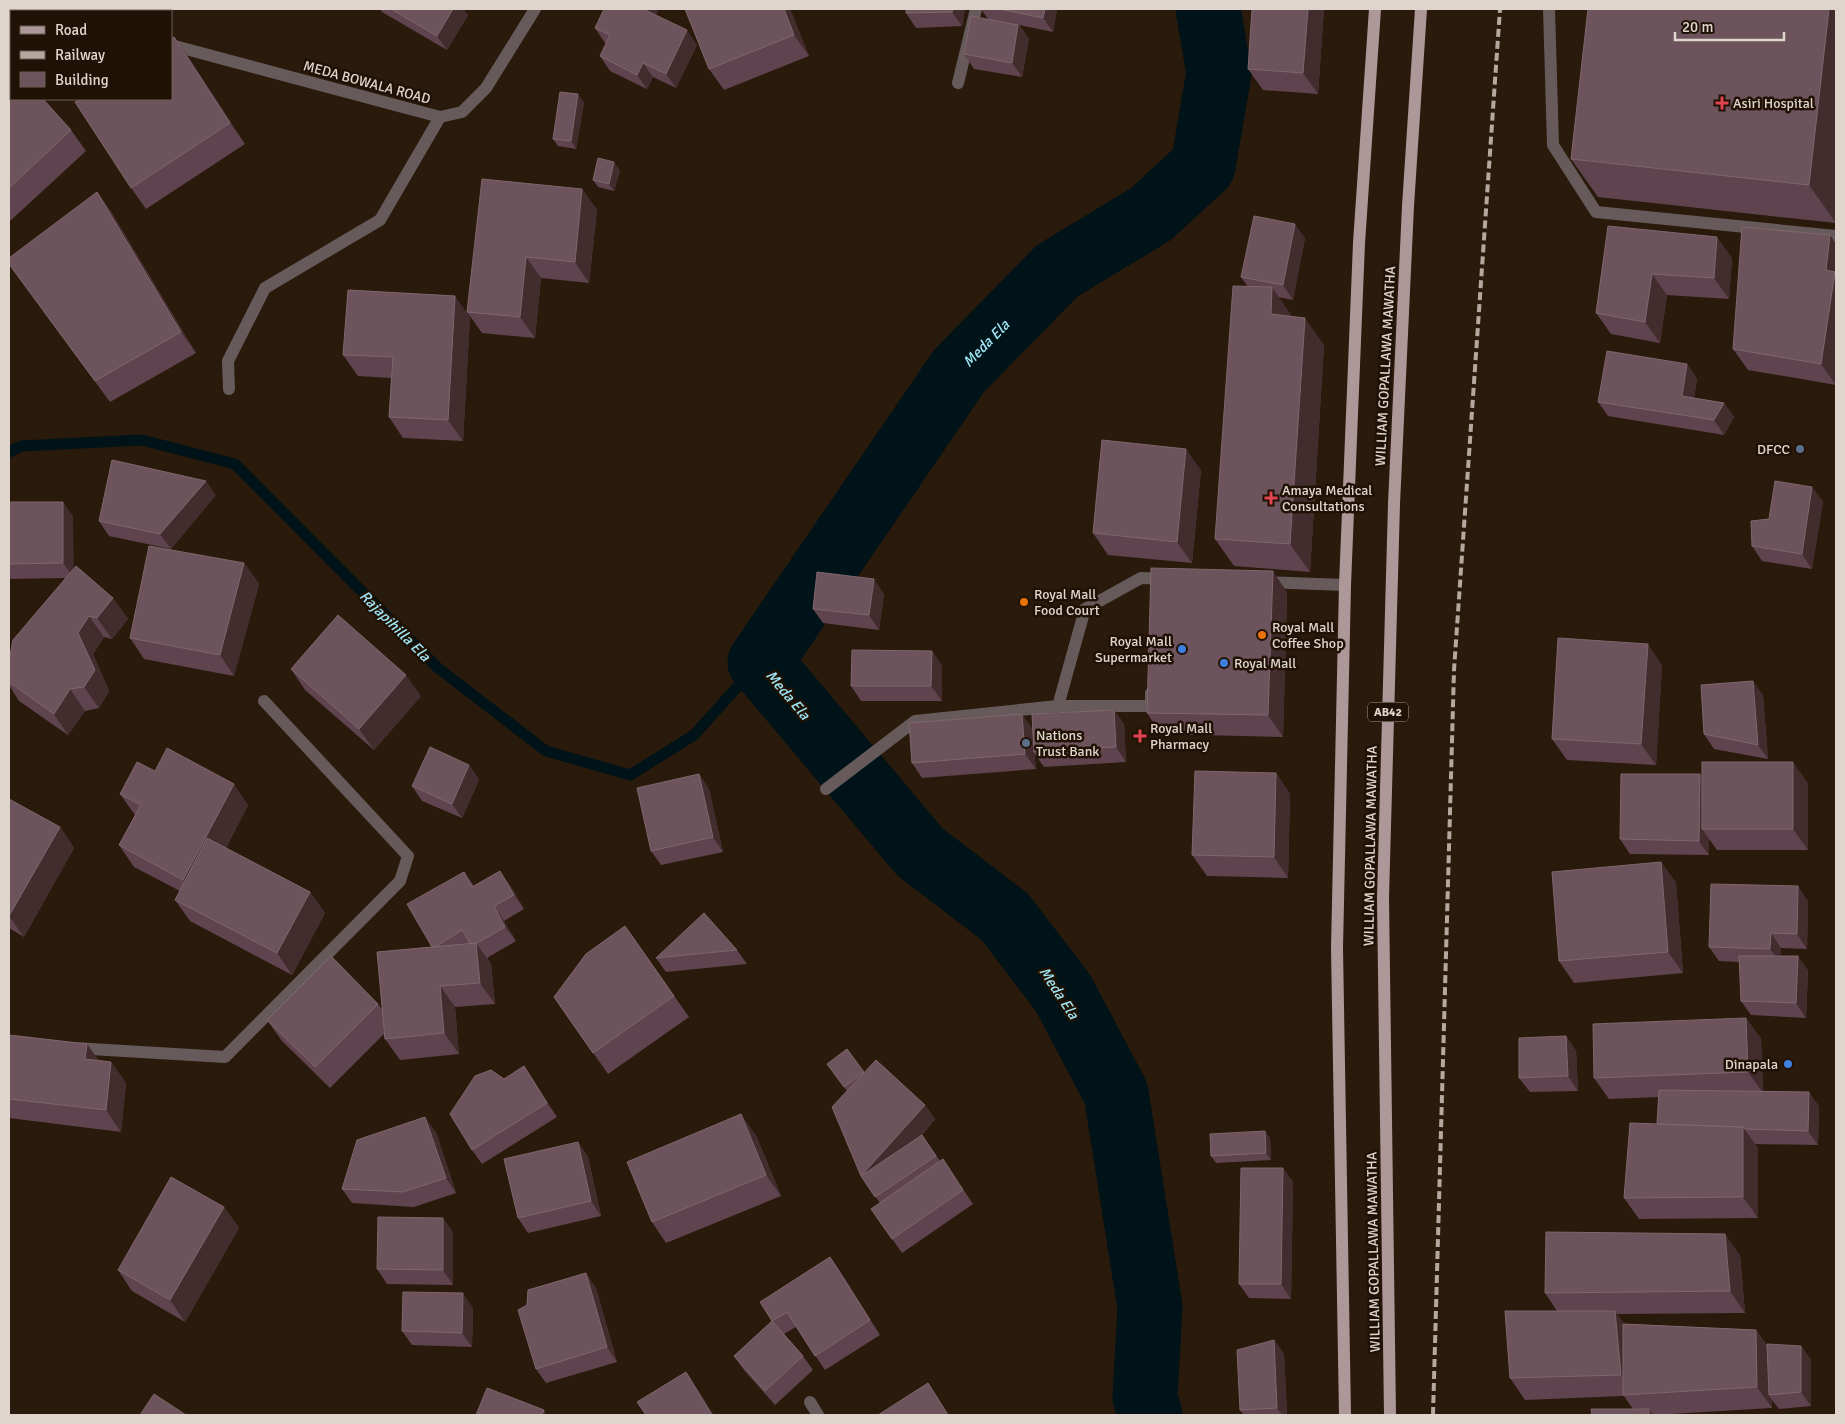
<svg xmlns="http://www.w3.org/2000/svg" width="1845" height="1424" font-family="Signika,sans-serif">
<rect width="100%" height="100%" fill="#291a0c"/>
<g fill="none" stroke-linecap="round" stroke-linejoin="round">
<path stroke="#001318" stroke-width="11" d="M9,452l12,-6 121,-6 93,24 203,204 108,83 84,24 64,-40 66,-73"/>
<path stroke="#001318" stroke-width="65" id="s1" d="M1150,1415l-5,-18 5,-90 -34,-214 -53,-100 -58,-76 -85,-65 -160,-190 199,-291 98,-100 94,-57 52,-48 16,-93 -11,-64"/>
<path stroke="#665a5b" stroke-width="12" d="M76,11l1,-2
M1265,582l80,3
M1058,706h93v-13
M826,789l89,-68 143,-15 27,-97 56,-31 27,1"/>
<path stroke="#665a5b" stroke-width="12" d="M1549,9l4,136 43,67 240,24"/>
<path stroke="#665a5b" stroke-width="12" d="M958,83l18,-74
M229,389l-1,-28 37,-73 115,-68 60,-103
M74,1048l151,9 175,-176 8,-25 -144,-155
M810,1402l8,13"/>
<path stroke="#665a5b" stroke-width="12" d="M9,15h2
M171,45l269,72 22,-5 24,-24 49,-79"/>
<path stroke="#ae9799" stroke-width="12" d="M1345,1415l-8,-467 8,-363 14,-342 16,-234
M1390,1415l-7,-517 11,-394 14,-298 13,-197"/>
<path stroke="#b5a99f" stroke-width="4" stroke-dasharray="8 4" stroke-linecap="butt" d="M1433,1415l21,-745 46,-661"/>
</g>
<path fill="#5f434e" d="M380,9h83l5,6 -21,35 -65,-38z
M790,9l19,47 -85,34 -15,-21z
M906,9h59l-3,17 -46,2 -10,-15z
M981,9h76l-4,23 -34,-7 10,14 -7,38 -48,-8 -10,-15 24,-35z
M1324,9l-6,85 -55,-4 -15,-21z
M1836,9v214l-238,-26 -27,-38z
M656,15l41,30 -21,43 -23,-11 -6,12 -37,-18 -10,-15 6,-13h-1l-10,-15z
M9,26l2,3v70l60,31 15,21 -77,71z
M174,37l15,21 56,86 -99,65 -15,-21z
M584,102l-8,47 -18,-3 -5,-7z
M620,170l-6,21 -16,-4 -5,-7z
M582,189l15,21 -8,73 -48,-5 -6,60 -53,-5 -15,-21z
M97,192l15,21 84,140 -86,49 -101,-138z
M1608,226l124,32 -3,41 -62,-4 -7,48 -49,-9 -15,-21z
M1830,235l6,9v141l-88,-15 -15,-21z
M1305,238l-12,62 -15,-3 13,18v1l33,29 -14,227 -76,-6 -19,-27 33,-252 -7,-10z
M470,317l-7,124 -60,-3 -14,-21 2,-39 -33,-2 -15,-21z
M1687,364l10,15 -3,19 30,5 10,14 -10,18 -116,-19 -10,-14z
M1201,470l-9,93 -84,-8 -15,-22z
M216,495l-45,54 -62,-13 -10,-15z
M1823,501l-11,68 -50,-8 -10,-15 17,-27z
M9,504l64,12v53l40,29 15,21 -16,20 -8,-2 -11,17 16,37 -10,17 -14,3 -17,24 -49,-34 -10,-16v-24l57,-83 -57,1z
M244,563l15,21 -25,92 -90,-17 -14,-21z
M1287,592l-4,145 -122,-3 -14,-21z
M884,594l-5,36 -56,-7 -10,-14z
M932,651l10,15v35h-81l-10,-15z
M1662,665l-6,100 -89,-5 -15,-21z
M291,669l130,27 -47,54 -69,-60z
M1763,695l5,64 -54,-10 -10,-15z
M1114,710l10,14 2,38 -82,5 -10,-14 2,16 -114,9 -10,-15 120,-34z
M469,765l10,15 -17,38 -40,-17 -10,-15z
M155,771l93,34 -22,43 84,44 15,21 -33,62 -102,-54 -15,-21 5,-9 -46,-24 -15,-22 16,-30 -15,-21z
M1276,773l14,21 -2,84 -81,-2 -15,-21z
M699,774l10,15 14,63 -62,13 -10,-14z
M1702,778l106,5v67h-91l-8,-11v16l-79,-1 -10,-15z
M9,799l51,28 14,21 -50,89 -15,-9z
M1661,862l15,21 7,90 -109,10 -15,-22z
M464,872l10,14 36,-1 14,24 -20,12 12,20 -29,17 4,6 4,40 -40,3 4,47 -59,6 -15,-21 -1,-5 -54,54 -48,-47 -15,-21 111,-16 4,5 50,-62z
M1808,901l-1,48 -26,-1v8l27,14 -2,48 -55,-3 -10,-14 -1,-39 -21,-1 -10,-14z
M625,926l64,91 -81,57 -54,-77z
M737,950l10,14 -81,8 -10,-14z
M1746,1018l15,21 2,52 56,15 -1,39 -63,-1 3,4v70l-119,1 -15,-21 33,-74 2,-27 -50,2 -15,-21z
M9,1035l78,9 12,17 12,1 15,21 -5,49 -112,-14z
M1566,1036l10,15 2,40 -48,1 -11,-14z
M827,1064l37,8 61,33 10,14 -14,17 1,-1 18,26 3,-2 30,45 -71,49 -31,-44 9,-6 -19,-27 -14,-85z
M524,1066l33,51 -75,47 -10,-14 32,-71z
M436,1132l20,61 -42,14 -62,-4 -10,-14z
M756,1135l25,61 -115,47 -14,-21z
M1270,1138l1,22 -55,3 -5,-7z
M578,1142l10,15 13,59 -73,17 -10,-15z
M1283,1168l10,14 -2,117 -42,-1 -10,-14z
M224,1207l15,21 -54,94 -53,-31 -14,-21z
M453,1232v53l-66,-1 -10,-15z
M1740,1255l5,58 -128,1 7,10 132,6 11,16h34l10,14v46l-32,3 -7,-9v8l-117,7h-63l41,-6 -9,-13 -99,4 -15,-22 47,-67 -12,-18z
M830,1257l10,14 40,64 -55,35 -29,-43 -12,7 19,22 10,14 -38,35 -31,-35 -10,-14 38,-35z
M596,1288l21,74 -71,21 -10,-14z
M473,1308l-1,39 -60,-2 -10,-14z
M1274,1340l10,14 3,61h-43l-4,-5z"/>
<path fill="#432c2e" d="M453,9h10l5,6 -21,35 -10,-14z
M643,9h16l-7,14z
M784,9h6l19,47 -15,-21z
M953,9h12l-3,17 -10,-14z
M1045,9h12l-4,23 -10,-14z
M1308,9h16l-6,85 -15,-21z
M1829,9h7v214l-27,-38z
M1018,25l11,14 -7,38 -10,-14z
M687,30l10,15 -21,43 -10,-14z
M174,37l15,21 56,86 -15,-21z
M643,63l10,14 -6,12 -10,-14z
M578,94l6,8 -8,47 -5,-8z
M614,162l6,8 -6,21 -5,-7z
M582,189l15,21 -8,73 -14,-21z
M97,192l15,21 84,140 -15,-21z
M1295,224l10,14 -12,62 -10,-15z
M1830,235l6,9v141l-15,-21 5,-94z
M1717,237l15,21 -3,41 -15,-21z
M526,257l15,21 -6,60 -15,-21z
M1652,274l15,21 -7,48 -15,-21z
M1272,287l19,28 -1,26 -19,-27z
M455,296l15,21 -7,124 -15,-21z
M1305,318l19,27 -14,227 -20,-28z
M1687,364l10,15 -5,31 -10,-14z
M1724,403l10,14 -10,18 -10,-15z
M1186,449l15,21 -9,93 -15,-21z
M206,481l10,14 -45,54 -11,-15z
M1812,487l11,14 -11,68 -10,-15z
M63,502l10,14 1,62 -11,-15z
M244,563l15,21 -25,92 -14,-21z
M1273,571l14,21 -4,145 -15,-22z
M874,579l10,15 -5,36 -10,-15z
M113,598l15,21 -16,20 -15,-21z
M89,616l15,21 -11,17 16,37 -10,17 -15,-21 -6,-54z
M1648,644l14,21 -6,100 -15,-21z
M932,651l10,15v35l-11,-15z
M406,675l15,21 -47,54 -15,-21z
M1753,681l10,14 5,64 -10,-14z
M70,689l15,22 -17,24 -14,-21z
M1114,710l10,14 2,38 -10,-15z
M1022,714l10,14 4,41 -11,-15z
M1793,762l15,21v67l-15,-21z
M469,765l10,15 -17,38 -10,-14z
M1276,773l14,21 -2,84 -14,-21z
M699,774l10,15 14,63 -10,-15z
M1700,774l10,15 -8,40 7,10v16l-10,-14z
M234,784l14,21 -50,96 -15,-21z
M60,827l14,21 -50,89 -15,-21z
M1661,862l15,21 7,90 -15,-21z
M500,871l10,14 14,24 -10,-14z
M1798,886l10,15 -1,48 -10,-15z
M310,892l15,21 -33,62 -15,-22z
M494,906l10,15 12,20 -11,-14z
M1771,933l10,15v15l-11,-14z
M476,943l15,21 4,40 -15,-21z
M1798,956l10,14 -2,48 -10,-15z
M440,986l15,21 4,47 -15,-21z
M1746,1018l15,21 2,54 -15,-21z
M1566,1036l10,15 2,40 -10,-15z
M87,1044l15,21 -17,-6z
M111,1062l15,21 -5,49 -15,-22z
M524,1066l10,15 23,36 -10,-14z
M1809,1092l10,14 -1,39 -10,-14z
M925,1105l10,14 -64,72 -10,-15z
M741,1114l15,21 25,61 -15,-21z
M425,1117l11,15 20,61 -10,-15z
M1743,1127l15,21v70l-15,-21z
M1265,1131l5,7 1,22 -5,-7z
M578,1142l10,15 13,59 -10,-15z
M1283,1168l10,14 -2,117 -10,-15z
M224,1207l15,21 -54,94 -15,-22z
M443,1218l10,14v53l-10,-15z
M1725,1234l15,21 5,58 -15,-22z
M830,1257l10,14 40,64 -10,-15z
M586,1273l10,15 21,74 -10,-15z
M463,1293l10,15 -1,39 -10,-14z
M1615,1311l15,21 4,62 -13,-19z
M1756,1330l14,22 -1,43 3,5v8l-15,-21z
M1274,1340l10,14 3,61h-5l-5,-7z
M1801,1346l10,14v46l-10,-14z
M686,1372l14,21 14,22h-2z
M928,1383l10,15 11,17h-1z
M1649,1409l4,6h-4z
M544,1410l3,5h-5z"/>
<path fill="#6d535b" stroke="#7f676d" d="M391,9h62l-16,27z
M604,9h39l44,21 -21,44 -23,-11 -6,12 -37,-19 10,-21 -15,-7z
M685,9h99l10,26 -85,34z
M906,9h47l-1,3 -46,1z
M999,9h46l-2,9z
M1252,9h56l-5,64 -55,-4z
M1588,9h241l-20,176 -238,-26z
M971,16l47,9 -6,38 -48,-9z
M9,26l2,3v32l-2,2z
M174,37l56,86 -99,65 -56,-86 6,-3h90v-60z
M11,73v26h32l28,31 -62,58v-113z
M560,92l18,2 -7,47 -18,-2z
M598,158l16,4 -5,22 -16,-4z
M482,179l100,10 -7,73 -49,-5 -6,60 -53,-5z
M97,192l84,140 -86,49 -86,-117v-6z
M1254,216l41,8 -12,61 -42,-8z
M1608,226l109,11 -3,41 -62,-4 -7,48 -49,-9z
M1742,227l88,8 -4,35 9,2 -14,92 -88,-15z
M1233,286l39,1 -1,27 34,4 -15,226 -75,-5z
M348,290l107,6 -7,124 -59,-3 4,-60 -50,-2z
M1607,351l80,13 -5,32 42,7 -10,17 -116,-18z
M1102,440l84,9 -9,93 -84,-9z
M112,460l94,21 -46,53 -61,-13z
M1775,481l37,6 -10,67 -50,-8 -1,-25 18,-2z
M10,502h53v61l-54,1v-60z
M149,546l95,17 -24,92 -90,-17z
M76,566l37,32 -16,20 -8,-2 -11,17 17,37 -11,17 -14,2 -16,25 -45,-32v-21l4,-21z
M1151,568l122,3 -5,144 -121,-2z
M817,572l57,7 -5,36 -56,-6z
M338,615l68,60 -47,54 -68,-60z
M1558,638l90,6 -7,100 -89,-5z
M852,650l80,1 -1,35h-80z
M1753,681l5,64 -54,-11 -3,-49z
M1114,710l2,37 -82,5 -2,-38z
M1022,714l3,40 -113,9 -3,-40z
M430,747l39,18 -17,39 -40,-18z
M167,748l67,36 -51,96 -64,-35 22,-40 -21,-11 17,-32 18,9z
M1702,762h91v67h-91z
M1195,771l81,2 -2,84 -82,-2z
M699,774l14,63 -62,14 -14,-63z
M1621,774h79l-1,67 -79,-2z
M9,799l51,28 -51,89z
M207,838l103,54 -33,61 -102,-53z
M1661,862l7,90 -109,9 -7,-89z
M500,871l14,24 -20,11 11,21 -28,16h-7l-8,-13 -27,17h-3l-25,-43 57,-32 8,15z
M1711,884l87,2 -1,48 -26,-1 -1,16 -61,-2z
M704,913l33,37 -81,8z
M625,926l49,70 -81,57 -39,-56 32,-43z
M476,943l4,40 -40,3 4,47 -59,6 -8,-87z
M331,956l47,48 -63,63 -48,-47z
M1739,956h59l-2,47 -55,-2z
M1746,1018l2,54 -154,6 -1,-54z
M9,1035l78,9 -2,15 26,3 -5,48 -97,-11z
M1566,1036l2,40 -49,2v-40z
M847,1049l17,23 -20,15 -17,-23z
M876,1060l49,45 -64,71 -29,-69z
M524,1066l23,37 -75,47 -22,-36 25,-38 16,-6 13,9z
M1659,1090l150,2 -1,39 -63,-2 -2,-2 -86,-3z
M741,1114l25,61 -114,47 -25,-60z
M425,1117l21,61 -43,14 -61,-3 15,-49z
M1630,1123l113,4v70l-119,1z
M1265,1131l1,22 -55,3 -1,-22z
M922,1135l14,21 -61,41 -14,-21z
M578,1142l13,59 -73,17 -14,-59z
M943,1159l20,31 -71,49 -21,-30z
M1241,1168h42l-2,116h-42z
M171,1177l53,30 -54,93 -52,-30z
M378,1217l65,1v52l-66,-1z
M1546,1232l179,2 5,57 -185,2z
M830,1257l40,63 -55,36 -28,-44 -15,9 -12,-19z
M586,1273l21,74 -71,22 -18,-59 9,-5 1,-15z
M403,1292l60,1 -1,40 -60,-2z
M1505,1311h110l6,64 -111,3z
M772,1321l31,35 -38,35 -31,-35z
M1623,1324l133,6 1,57 -134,8z
M1274,1340l3,68 -37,2 -3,-60z
M1767,1344l34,2v46l-32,3z
M686,1372l26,43h-66l-9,-13z
M928,1383l20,32h-70z
M487,1388l57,22 -2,5h-66z
M154,1394l32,21h-46z
M1591,1409h58v6h-57z"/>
<g fill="#e0444e" stroke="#1f1104" stroke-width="2">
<path d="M1719.5 95.5h5v5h5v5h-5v5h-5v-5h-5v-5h5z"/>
<path d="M1268.5 490.5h5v5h5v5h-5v5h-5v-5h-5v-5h5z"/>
<path d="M1137.5 728.5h5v5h5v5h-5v5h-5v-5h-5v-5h5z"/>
</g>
<g fill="#5c6f8a" stroke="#1f1104" stroke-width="2">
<circle cx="1800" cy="449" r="5"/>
<circle cx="1026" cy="743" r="5"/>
</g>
<g fill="#e8710a" stroke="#1f1104" stroke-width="2">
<circle cx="1024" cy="602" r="5"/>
<circle cx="1262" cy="635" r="5"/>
</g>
<g fill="#3f7fe0" stroke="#1f1104" stroke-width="2">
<circle cx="1182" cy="649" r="5"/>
<circle cx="1224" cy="663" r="5"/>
<circle cx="1788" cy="1064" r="5"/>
</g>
<g text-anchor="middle" stroke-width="5" stroke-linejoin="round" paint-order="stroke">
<rect fill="#1f1104" stroke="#a69a91" stroke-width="1" x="1368" y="702.5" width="40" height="19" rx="4"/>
<g font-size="12" font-weight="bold" fill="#e0d5cd">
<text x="1388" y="716">AB42</text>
</g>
<g font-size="14" fill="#e0d5cd" stroke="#1f1104">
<text transform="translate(367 82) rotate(15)" y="5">MEDA BOWALA ROAD</text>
<text transform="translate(1385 366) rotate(-87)" y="5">WILLIAM GOPALLAWA MAWATHA</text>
<text transform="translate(1370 846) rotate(-89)" y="5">WILLIAM GOPALLAWA MAWATHA</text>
<text transform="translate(1373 1252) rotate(-91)" y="5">WILLIAM GOPALLAWA MAWATHA</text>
</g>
<g font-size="14" fill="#e0d5cd" stroke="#1f1104" text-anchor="start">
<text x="1733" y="108">Asiri Hospital</text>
<text x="1790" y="454" text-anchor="end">DFCC</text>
<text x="1282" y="495">Amaya Medical<tspan x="1282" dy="16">Consultations</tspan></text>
<text x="1034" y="599">Royal Mall<tspan x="1034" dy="16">Food Court</tspan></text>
<text x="1272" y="632">Royal Mall<tspan x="1272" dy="16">Coffee Shop</tspan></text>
<text x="1172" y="646" text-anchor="end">Royal Mall<tspan x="1172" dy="16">Supermarket</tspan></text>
<text x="1234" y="668">Royal Mall</text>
<text x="1150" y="733">Royal Mall<tspan x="1150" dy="16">Pharmacy</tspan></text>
<text x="1036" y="740">Nations<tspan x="1036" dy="16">Trust Bank</tspan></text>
<text x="1778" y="1069" text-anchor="end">Dinapala</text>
</g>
<g font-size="15" font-style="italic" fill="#a0e7f7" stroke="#1f1104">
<text dy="5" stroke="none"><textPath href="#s1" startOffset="1281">Meda Ela</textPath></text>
<text transform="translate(395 626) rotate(45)" y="5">Rajapihilla Ela</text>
<text transform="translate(788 695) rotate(50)" y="5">Meda Ela</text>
<text transform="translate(1059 993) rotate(57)" y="5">Meda Ela</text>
</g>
</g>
<rect width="1845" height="1424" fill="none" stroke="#e0d5cd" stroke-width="20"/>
<rect x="10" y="10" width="162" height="90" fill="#1f1104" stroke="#6c5f54"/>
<rect x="20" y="26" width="25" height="8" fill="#ae9799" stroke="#6c5f54"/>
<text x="55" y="35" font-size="15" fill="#e0d5cd">Road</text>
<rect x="20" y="51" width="25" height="8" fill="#b5a99f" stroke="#6c5f54"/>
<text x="55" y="60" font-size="15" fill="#e0d5cd">Railway</text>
<rect x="20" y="72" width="25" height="15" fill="#6d535b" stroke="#6c5f54"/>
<text x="55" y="85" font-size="15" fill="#e0d5cd">Building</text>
<path d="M1675 32v8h109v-8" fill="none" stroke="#e0d5cd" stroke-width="2.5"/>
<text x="1682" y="32" font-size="15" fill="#e0d5cd" stroke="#1f1104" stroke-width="4" paint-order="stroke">20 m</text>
</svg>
